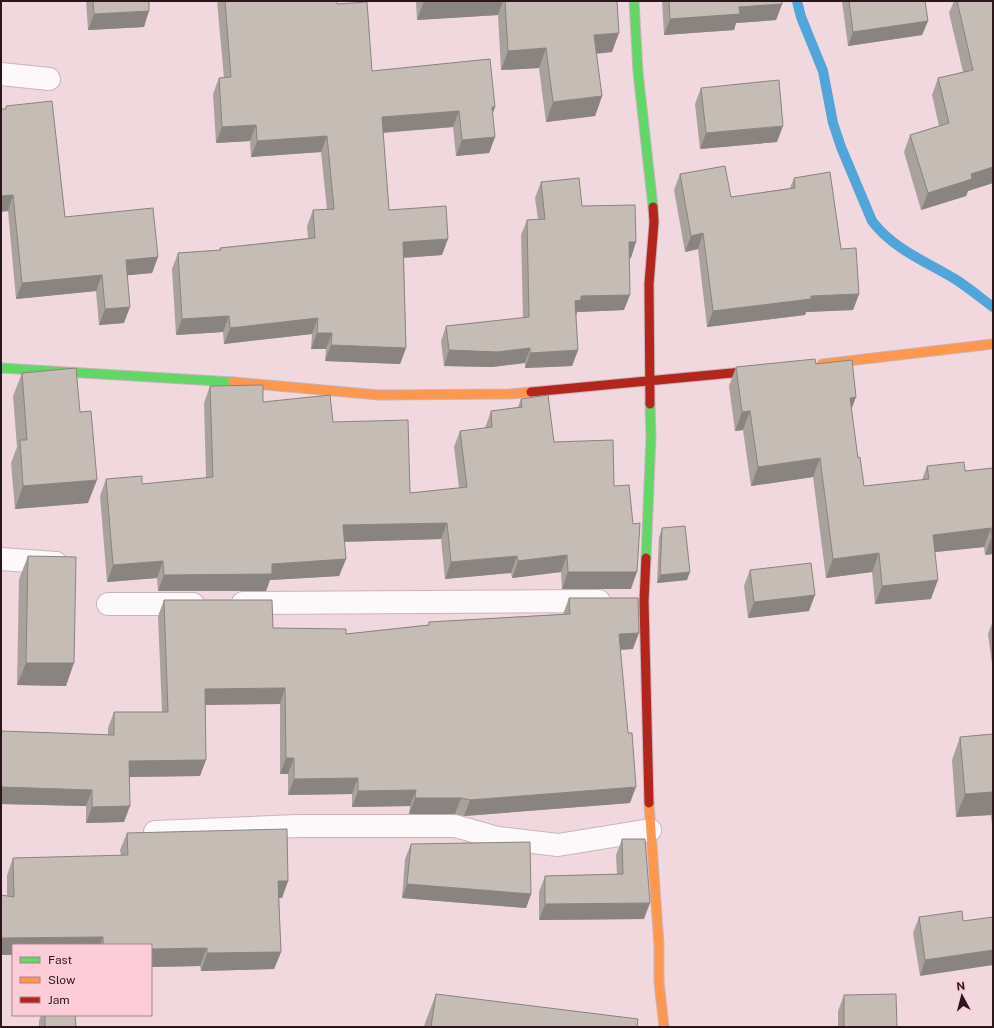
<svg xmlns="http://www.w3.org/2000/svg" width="994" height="1028" font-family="'Public Sans',sans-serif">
<rect width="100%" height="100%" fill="#f1d7de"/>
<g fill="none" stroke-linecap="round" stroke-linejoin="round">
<path stroke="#51a5d8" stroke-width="10" d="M797,1l4,16 22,54 10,52 8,24 31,74c23,30 56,41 86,60 12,8 23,17 35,26"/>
<defs>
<path id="street" d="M1,74l48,5
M1,559l55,4
M243,603l356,-2
M108,604h85
M155,832l143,-6h157l43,12 60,7 92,-15"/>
<path id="fast" d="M634,1l4,71 15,135
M1,368l232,14
M646,558l5,-122 -1,-32"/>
<path id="slow" d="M822,364l171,-20
M233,382l146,13 131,-1 21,-2
M649,803l10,142v37l5,45"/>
<path id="jam" d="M531,392l233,-22
M650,404l-1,-120 5,-62 -1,-15
M646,558l-2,43 5,202"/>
</defs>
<use href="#street" stroke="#cab4ba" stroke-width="24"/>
<use href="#fast" stroke="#cab4ba" stroke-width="11"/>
<use href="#slow" stroke="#cab4ba" stroke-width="11"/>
<use href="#jam" stroke="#cab4ba" stroke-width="11"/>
<use href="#street" stroke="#fdf9fa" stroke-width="22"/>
<use href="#fast" stroke="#63d668" stroke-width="9"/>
<use href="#slow" stroke="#ff974d" stroke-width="9"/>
<use href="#jam" stroke="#b3261e" stroke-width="9"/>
</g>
<path fill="#a9a29c" d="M86,1h63l-5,26 -56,3z
M217,1h120v3l35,67 123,36 -3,8 3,22 -6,16 -33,3 -3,-29 -70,6 6,77 53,45 -38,3 2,90 -6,16 -75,-3 1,-12h-15l1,-15 -88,10 -1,-12 -47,3 -4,-66 6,-16 41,-3 1,-2 88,-10 -1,-12 6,-16h14l-6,-58 -70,5 -1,-16 -34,2 -3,-49 6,-16h5z
M416,1h201l-5,51 -16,2 6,42 -7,20 -49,6 -7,-54 -38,2 -3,-55 -81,5z
M662,1h120v3l-6,16 -40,3 -2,7 -70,5z
M842,1h83l3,20 -6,14 -74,11z
M954,1h39v182l-25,8 -2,5 -45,14 -17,-58 6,-17 29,-9 -7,-31 6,-17 25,-6 -14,-59z
M701,88l76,54 -77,7 -5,-45z
M6,106l59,111 93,40 -6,16 -25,2 -3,48 -25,2 -3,-34 -80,8 -8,-88 -3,-102z
M680,174l51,23 59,-9 4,-10 47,71 18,45 -6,16 -47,2 -1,3 -98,12 -9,-78 -13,3 -11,-62z
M541,182l41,24 49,52h-2l-5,52 -47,2 -1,3 2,35 -6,16 -47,2v-5l-33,4 -48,-1 -3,-25 5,-15 77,-8 -2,-83 6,-15 11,-1 -3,-21z
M816,364l35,47 7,47 6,28 58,-6 5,-14 38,5 28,-3v86l-8,1 -1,-8 -49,5 -4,47 -56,5 -3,-32 -46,6 -13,-101 -62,9 -8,-56 -8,1 -6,-45 7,-19z
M22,373l58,39 8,91 -73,6 -4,-46 6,-16 -4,-51z
M210,386l53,16 70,20 77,71 49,-5 -5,-41 6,-16 25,-3 6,-17 27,-4 3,-8 33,43 60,44 17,103h-69l-1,-17 -49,6 -1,-5 -66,6 -4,-40 -97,3 2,17 -7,17 -69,4 -4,11h-108l-1,-13 -50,4 -7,-86 6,-17 36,5 64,-6 -2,-75z
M662,528l25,52 -30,3 2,-46z
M28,556l38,130 -49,-1 2,-106z
M750,570l59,41 -61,7 -4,-32z
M569,598l64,51 -13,1 10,153 -166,13 -9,-2h-46l1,-8 -58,1v-13l-64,1v-21h-8v-70l-75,1 -5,71 -71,1 -5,45 -38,1v-17l-85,-2v-73l107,4v-7l6,-16h48l-4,-96 6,-16 109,28 73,6 82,-9 1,-3 134,-8z
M993,621v50l-5,-37z
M993,734v90l-1,1 -1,-10 -35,2 -4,-57 8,-23z
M127,833l161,48 -6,17h-3l2,54 -7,17 -73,2 -1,-5 -49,1v-22h-138v10h-12v-60l6,1v-21l6,-17 108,-2 -1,-6z
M622,839l22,80 -105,1v-28l6,-16 72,-2 -1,-19z
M411,844l120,50 -5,14 -124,-10 3,-39z
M919,917l44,4 -43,55 -7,-43z
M436,994l201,33h-213l1,-4z
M844,995l53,32h-59v-16z
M41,1015h34l1,12h-37v-6z"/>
<path fill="#89847f" d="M424,1h79l-5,14 -81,5z
M782,4l-6,16 -40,3 -2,7 -70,5 6,-16 69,-12z
M149,11l-5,16 -56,3 6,-16z
M928,21l-6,14 -74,11 5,-14z
M619,33l-7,19 -25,2 7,-19z
M546,48l-7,20 -38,2 7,-19z
M602,96l-7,20 -49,6 7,-20z
M492,107h3l-6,16z
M459,111l-6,16 -77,6 6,-16z
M256,125l-6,16 -34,2 6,-16z
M783,126l-6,16 -77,7 6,-16z
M327,136l-6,16 -70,5 6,-16z
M495,137l-6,16 -33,3 6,-16z
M993,167v16l-25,8 -2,5 -45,14 7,-17 43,-19z
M13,195l-5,16 -7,1v-16z
M703,233l-5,16 -13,3 6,-16z
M448,239l-6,16 -44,3 5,-16z
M629,242h7l-5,16h-8z
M158,257l-6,16 -32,3 6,-16z
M102,275l-6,16 -80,8 6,-16z
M859,294l-6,16 -47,2 -1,3 -98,12 6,-16 98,-15z
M630,295l-6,15 -47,2 -1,4 -1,-15 6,-5z
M130,307l-6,16 -25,2 6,-16z
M229,316l-6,16 -47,3 6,-16z
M318,318l-6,16 -88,10 6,-16z
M317,333h15l-6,16h-15z
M331,345l75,3 -6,16 -75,-3z
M530,348l-5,15 -33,4 -48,-1 5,-16z
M578,350l-6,16 -47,2 5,-15z
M856,397l-7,19 1,-18z
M750,411l-7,19 -8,1 7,-19z
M820,458l-7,19 -62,9 7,-19z
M97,480l-9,23 -73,6 8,-23z
M447,523l-6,16 -104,3 6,-17z
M991,528l-7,19 -58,6 7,-18z
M993,535v19l-8,1 7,-19z
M879,553l-7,19 -46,6 7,-19z
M567,555l-6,17 -49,6 6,-17z
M517,556l-6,17 -66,6 6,-17z
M346,559l-7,17 -69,4 -4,11h-108l6,-16 108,-11z
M163,561l-6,17 -50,4 6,-17z
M568,572h69l-6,17h-69z
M690,572l-3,8 -30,3 3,-8z
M938,580l-7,19 -56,5 7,-18z
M815,595l-6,16 -61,7 6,-16z
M639,633l-6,16 -20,1 6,-16z
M26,663h48l-8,23 -49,-1z
M285,688l-5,16 -81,1 6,-16z
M286,758h8l-6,16h-8z
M206,760l-6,16 -77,1 6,-16z
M358,778l-6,16 -64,1 6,-16z
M1,787l91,3 -6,16 -85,-2z
M636,787l-6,16 -166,13 6,-16z
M416,790l-6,16 -58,1 6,-16z
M993,792v18l-2,5 -35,2 9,-23z
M415,798h46l-6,16h-46z
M130,806l-6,16 -38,1 6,-16z
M278,881h10l-6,17h-10z
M407,884l124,10 -5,14 -124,-10z
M650,903l-6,16 -105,1 6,-16z
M103,937l-3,8h-87v10h-12v-17z
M207,948l-7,18 -49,1v-18z
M993,950v15l-73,11 5,-16z
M281,952l-7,17 -73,2 6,-18z"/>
<path fill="#c4bcb5" stroke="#89847f" d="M93,1h56v10l-55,3z
M225,1h112v3l30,-2 5,69 118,-12 5,48h-3l3,30 -33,3 -3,-29 -77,6 7,93 57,-4 2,33 -45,3 3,106 -75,-3 1,-12h-15l1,-15 -88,10 -1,-12 -47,3 -4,-66 43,-3 -1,-2 95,-10 -2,-28 21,-1 -7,-73 -70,5 -1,-16 -34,2 -3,-49 12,-1z
M505,1h112l2,32 -25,2 8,61 -49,6 -7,-54 -38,3z
M669,1h113v3l-43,3 1,7 -70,5z
M849,1h76l3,20 -75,11z
M957,1h36v166l-22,7 1,5 -44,14 -18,-58 39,-12 -11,-45 35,-8z
M779,80l4,46 -77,7 -5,-45z
M52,101l13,116 88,-9 5,49 -32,3 4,47 -25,2 -3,-34 -80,8 -9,-88 -12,1v-87h5v-3z
M725,166l6,31 64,-9 -1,-10 36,-6 11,77 15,-1 3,46 -48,2v3l-98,12 -10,-78 -12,3 -11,-62z
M579,178l3,28 53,-1 1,37h-7l1,53 -49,1v4l-6,1 3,49 -48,3v-5l-33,4 -48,-2 -3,-24 83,-9 -2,-97 18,-1 -4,-37z
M815,359l1,5 36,-4 4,37 -6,1 8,60 2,-1 4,29 65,-7 -2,-13 37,-4 1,9 28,-3v67l-1,1 -1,-8 -58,7 5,45 -56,6 -3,-33 -46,6 -13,-101 -62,9 -8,-56 -8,1 -6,-45z
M76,368l4,44 11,-1 6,69 -74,6 -3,-46h7l-5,-67z
M263,385v17l67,-7 3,27 75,-2 2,73 57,-6 -7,-56 32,-4 -1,-16 31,-4 -1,-8 27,-4 6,47 59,-2 1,46 15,-1 4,39 7,-1 -3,49h-69l-1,-17 -49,6 -1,-5 -66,6 -4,-39 -104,2 3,34 -74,5v10l-108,1 -1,-14 -50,4 -7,-86 36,-3v8l71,-7 -3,-91z
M685,526l5,46 -30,3 2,-47z
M28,556l48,1 -2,106h-48z
M811,563l4,32 -61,7 -4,-32z
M569,598h69l1,35 -20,1 9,99h4l4,54 -166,13 -9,-2h-46l1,-8 -58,1v-13l-64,1v-21h-8l-1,-70 -80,1 1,71 -77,1 1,45 -38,1v-17l-91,-3v-56l113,4v-23h54l-4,-112h108l1,28 73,1v5l83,-9v-3l141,-8z
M993,734v58l-28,2 -5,-57z
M287,829l1,52h-10l3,71 -74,1v-5l-56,1v-4h-48v-8l-102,1v-43l13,2 -1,-39 115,-3 -1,-22z
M622,839h23l5,64 -105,1v-28l78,-2z
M530,842l1,52 -124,-10 4,-40z
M962,911l1,10 30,-4v33l-68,10 -6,-43z
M436,994l202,25 -1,8h-206z
M896,994l1,33h-53v-32z
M45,1015h30l1,12h-31z"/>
<rect width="994" height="1028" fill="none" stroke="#2b161c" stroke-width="4"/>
<rect x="12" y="944" width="140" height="72" fill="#fcccd8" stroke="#a8838d"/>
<rect x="20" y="957" width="20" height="6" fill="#63d668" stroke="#a8838d"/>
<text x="48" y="964" font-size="12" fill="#2b161c">Fast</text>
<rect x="20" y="977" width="20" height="6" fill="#ff974d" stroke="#a8838d"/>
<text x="48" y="984" font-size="12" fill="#2b161c">Slow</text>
<rect x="20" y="997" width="20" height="6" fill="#b3261e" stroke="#a8838d"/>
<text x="48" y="1004" font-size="12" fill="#2b161c">Jam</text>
<g transform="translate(962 996) rotate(353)" stroke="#fcccd8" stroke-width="3" paint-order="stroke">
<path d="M0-3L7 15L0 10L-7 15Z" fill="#2b161c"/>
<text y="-6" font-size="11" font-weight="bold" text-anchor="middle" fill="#2b161c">N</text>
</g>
</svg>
